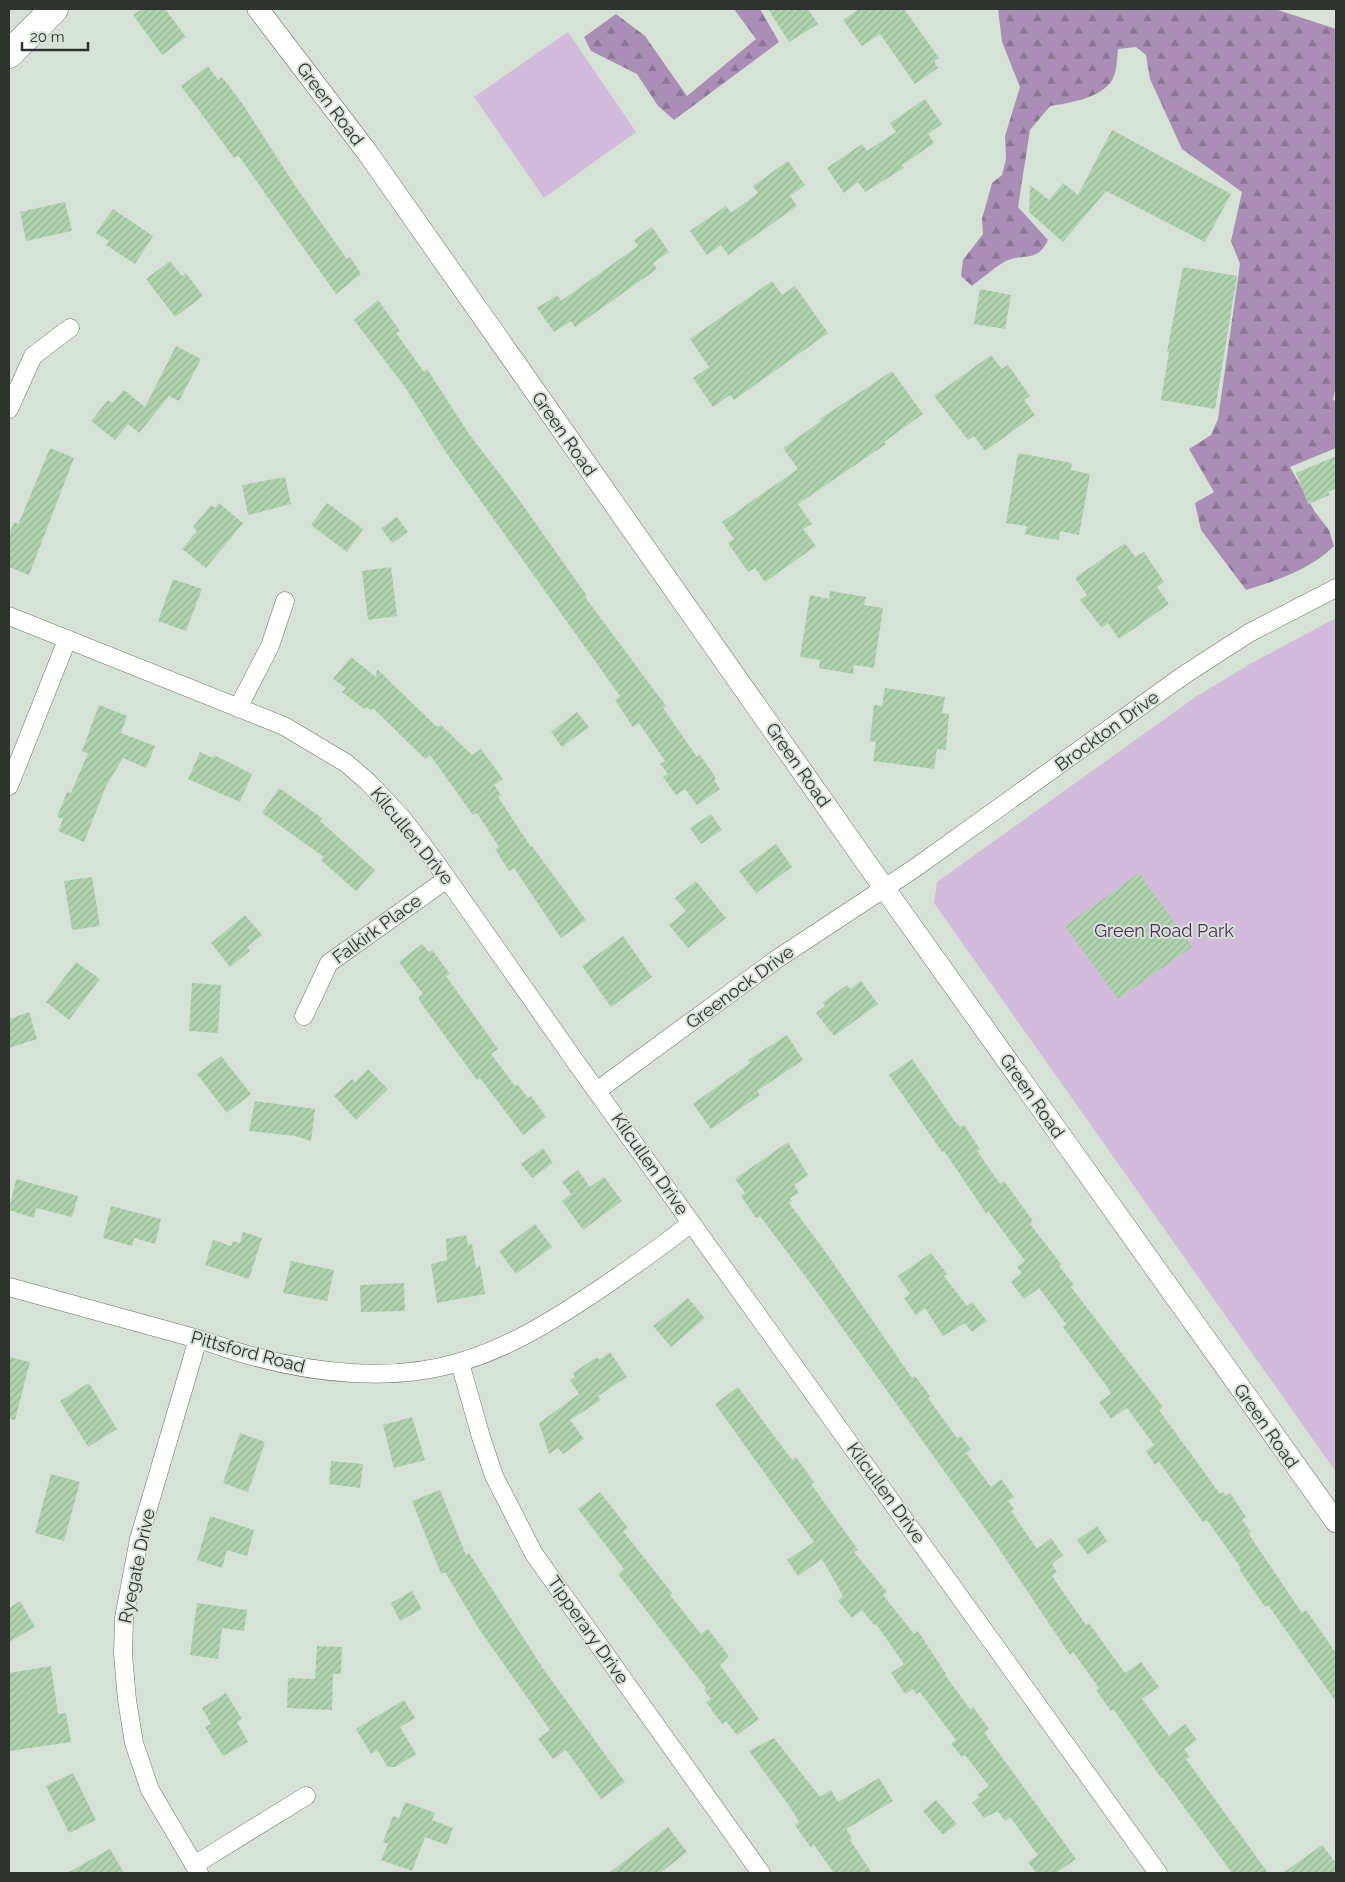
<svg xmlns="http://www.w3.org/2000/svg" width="1345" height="1882" font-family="Raleway,sans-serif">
<defs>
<pattern id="forest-firs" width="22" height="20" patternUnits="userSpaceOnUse" patternTransform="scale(1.25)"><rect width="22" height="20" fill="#aa8eb5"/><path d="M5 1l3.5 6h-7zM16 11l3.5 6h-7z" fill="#8b7594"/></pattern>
<pattern id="building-hatch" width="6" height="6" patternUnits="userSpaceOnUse" patternTransform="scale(1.25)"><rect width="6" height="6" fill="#aed3ae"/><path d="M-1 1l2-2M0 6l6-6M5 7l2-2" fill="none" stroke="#96b696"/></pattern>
</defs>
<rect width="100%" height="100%" fill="#d7e2d7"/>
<path fill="#d2bbdb" d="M568,32l68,100 -92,66 -70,-101z
M1336,618v854l-402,-569 3,-21 260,-186 53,-32z"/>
<path fill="url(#forest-firs)" d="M734,9h26l19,33 -105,78 -16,-14 -21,-32 -46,-23 -7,-14 32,-23 29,22 42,60 69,-57z
M998,9h277l61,20v356l-3,15 3,1v47l-46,19 25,45 14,18 5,16c-23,23 -58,35 -88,44l-45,-60 -6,-27 19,-11 -25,-43 22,-14 7,-16 22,-155 -9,-23 11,-49 -60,-43 -32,-70 -4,-24 -10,-8 -18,2c-1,10 -1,26 -8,34 -13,16 -41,20 -60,23l-20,24 -12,77 30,33c-11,24 -26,12 -44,22 -11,7 -22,16 -32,24l-11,-10 2,-16 20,-26 -1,-15 10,-36 10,-8 4,-16 -1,-23 15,-49 -18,-45z"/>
<path fill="url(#building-hatch)" d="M142,9h23l21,28 -24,18 -29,-40z
M768,9h40l10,15 -29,18z
M859,9h45l35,49 -5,3 4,7 -23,16 -35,-50 -18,12 -19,-26z
M208,66l10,14 4,-3 20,26 54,84 51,72 3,-2 11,17 -25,20 -98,-139 -4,3 -53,-72z
M925,99l17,25 -14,10 6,9 -32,22 2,3 -39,24 -7,-10 -14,11 -17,-25 35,-24 5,7 29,-19 -6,-9z
M1112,130l119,64 -26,48 -99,-51 -43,51 -34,-30 1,-27 19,15 14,-17 15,12z
M788,161l17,24 -15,11 7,10 -69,49 -7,-10 -14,10 -17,-24 36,-25 5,7 27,-20 -5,-7z
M65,202l7,29 -46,10 -6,-29z
M113,209l40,27 -18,28 -29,-19 3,-4 -13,-8z
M652,227l17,25 -16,11 4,6 -82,58 -4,-6 -17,11 -17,-24 20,-13 4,6 77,-55 -4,-6z
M170,261l12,15 4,-3 17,23 -28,21 -29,-38z
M1183,267l54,9 -22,133 -54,-9 8,-48h-2z
M772,281l10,14 13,-9 33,47 -94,67 -4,-5 -17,12 -20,-29 16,-11 -19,-28z
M980,289l31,6 -6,34 -31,-5z
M378,300l22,31 -4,2 28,39 3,-3 42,65 46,60 72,102 -2,1 81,109 -3,2 34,49 3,-2 16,23 -2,2 6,9 -23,16 -12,-16 -9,6 -13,-18 5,-3 -8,-10 5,-3 -26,-38 -6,4 -18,-27 5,-4 -175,-245 -40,-64 -51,-67z
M176,346l25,13 -22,42 -10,-5 -30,37 -11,-9 -13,16 -24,-19 17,-21 4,3 12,-13 21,17z
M991,355l11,14 6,-4 22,31 -6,4 11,15 -50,36 -11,-15 -6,4 -34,-44z
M892,371l31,43 -39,28 2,2 -88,60 14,20 -9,5 13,17 -51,36 -10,-14 -7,4 -20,-29 6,-4 -12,-17 76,-53 -15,-21 38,-27 -1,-2z
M50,448l24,10 -45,117 -20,-8v-32l5,-13 4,2 3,-6z
M1018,453l54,10 -1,7 19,4 -11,61 -19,-4 -1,9 -20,-3 -14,-3 2,-8 -21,-3z
M1336,456v32l-8,4 2,3 -22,9 -12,-31z
M285,477l6,27 -43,11 -6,-30z
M219,503l24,20 -37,45 -24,-19 15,-18 -4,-4 18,-22 4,3z
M327,503l36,26 -16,23 -36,-27z
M397,517l11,15 -16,11 -11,-15z
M1125,543l10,14 9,-5 20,30 -7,5 12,17 -50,35 -11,-16 -6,5 -22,-28 7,-5 -12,-17z
M391,567l6,49 -29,4 -6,-49z
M173,579l29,10 -16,42 -28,-10z
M830,591l36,6 -2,8 19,3 -9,60 -20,-3 -1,9 -34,-6 1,-8 -20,-3 10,-62 19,4z
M351,657l25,20 1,-8 60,58 4,-2 31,30 9,-6 22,30 -9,6 7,10 -3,2 33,50 1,-1 54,74 -25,18 -47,-70 -5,3 -14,-22 4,-2 -22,-34 -4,2 -43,-60 -5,4 -52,-51 -2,2 -5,-3 -2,2 -22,-17 4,-4 -13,-9z
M885,688l60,9 -3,16 7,1 -3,36 -9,-1 -3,20 -61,-8 3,-19 -6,-1 4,-36 8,1z
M99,705l28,11 -6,17 34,13 -9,22 -23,-10 -17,28 -22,56 -26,-11 5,-12 -6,-2 10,-25 4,1 17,-40 -6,-2z
M577,712l12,15 -27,20 -11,-15z
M200,752l13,6 1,-3 38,19 -12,28 -52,-23z
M279,788l43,30 -2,3 55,49 -19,21 -35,-31 3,-3 -62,-44z
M711,814l11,16 -21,14 -11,-16z
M776,844l16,23 -36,26 -17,-22z
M1139,873l53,74 -74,52 -53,-73z
M92,877l8,49 -28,4 -8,-49z
M696,881l30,37 -38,30 -19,-23 17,-14 -11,-13z
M245,915l17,20 -15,12 3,4 -20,16 -19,-24z
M623,936l29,41 -41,30 -29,-41z
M422,944l7,8 3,-2 18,24 -4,2 52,73 -7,5 24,32 2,-2 11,14 3,-2 15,21 -23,18 -43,-57 -3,2 -30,-41 -28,-39v-3l4,-3 -24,-32z
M76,962l24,17 -31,41 -23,-18z
M861,981l17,23 -44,32 -18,-23 9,-7 -2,-4 24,-17 3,4z
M192,983l29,2 -3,48 -29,-2z
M29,1012l8,27 -28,9v-29z
M787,1035l16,25 -46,31 3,4 -49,34 -18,-25 57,-41 -2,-3z
M221,1056l30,38 -24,19 -30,-39z
M912,1059l44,64 4,4 4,-2 16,24 -3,2 23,33 4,-3 29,40 -3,3 31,40 -2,2 15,19 -3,2 92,120 -4,3 61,84 3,-2 3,4 4,-3 16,24 -4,3 9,12 -3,1 54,80 4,-3 28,40 2,4v48l-68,-97 -3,2 -26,-38 2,-1 -34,-48 -4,2 -44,-60 -4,3 -9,-14 8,-6 -27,-37 -16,11 -12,-17 12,-8 -3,-6 -45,-61 3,-3 -27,-36 -15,11 -13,-17 11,-9 -5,-6 8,-6 -37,-50 -2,2 -42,-62 -2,1 -53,-77z
M368,1069l20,20 -32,31 -22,-24 18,-17 3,3z
M255,1101l60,8 -4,32 -16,-5 -46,-5z
M788,1142l20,33 -14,10 5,8 -9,5 2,3 -3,2 38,51 85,124 3,-2 15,20 -2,2 29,40 4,-2 10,14 -5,3 25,34 10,-8 13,18 -6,4 6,8 -3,2 26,38 14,-11 12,17 -11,9 5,8 -5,4 34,49 3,-2 36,50 16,-11 18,25 -17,12 27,37 16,-12 12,16 -13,9 6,8 -4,2 82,114h-36l-70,-96 -1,1 -47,-68 -3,1 -15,-21 3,-2 -26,-36 -3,3 -79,-118 -180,-253 -51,-68 -4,2 -15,-22 4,-3 -10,-14z
M543,1148l10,15 -21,15 -11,-14z
M578,1170l12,17 14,-10 18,24 -39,29 -21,-29 9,-7 -9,-12z
M16,1179l62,17 -6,21 -36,-9 -2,10 -25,-8z
M111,1206l50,13 -6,25 -21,-6 -2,8 -29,-8z
M535,1224l17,23 -36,27 -17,-23z
M243,1232l19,6 -13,41 -44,-14 8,-25 18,6 2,-5 7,2z
M466,1235l2,10 4,-1 4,24 4,-3 5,29 -48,9 -6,-39 16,-4 -1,-21z
M931,1253l16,21 -3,2 23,30 5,-4 15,19 -15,11 -7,-9 -22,13 -18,-28 -9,7 -12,-17 6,-4 -12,-18z
M291,1261l43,9 -7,31 -44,-8z
M404,1283l1,28 -44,1 -1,-27z
M688,1298l17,20 -34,29 -18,-21z
M610,1352l17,25 -29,19 3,4 -31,20 14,19 -21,15 -5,-6 -9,6 -10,-31 40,-29 -9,-14 5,-3 -2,-4 24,-16 2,3z
M9,1357l21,5 -15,58 -6,-1z
M89,1383l28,46 -29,18 -28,-46z
M738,1387l54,73 4,-3 18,25 -3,2 47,66 -4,2 33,40 -4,3 31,39 4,-3 28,43 -1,1 25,34 3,-2 16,22 -4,3 3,6 88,121 -20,14h-20l-8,-11 10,-7 -28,-38 -5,4 -7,-10 -14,7 -12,-15 8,-6 -3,-2 12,-9 -24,-31 -3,2 -11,-13 5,-4 -36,-48 -4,2 -3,-5 -8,5 -14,-21 13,-9 -28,-40 -2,1 -12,-15 -10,8 -14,-17 5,-5 -21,-37 -24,17 -11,-16 27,-18 -99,-138z
M412,1417l13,43 -31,8 -11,-43z
M240,1433l25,9 -17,50 -25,-9z
M331,1461l32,3 -3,24 -31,-4z
M51,1474l29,8 -16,59 -29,-8z
M440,1490l26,65 3,-2 75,117 81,112 -24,17 -35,-49 -13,9 -15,-20 12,-9 -71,-101 -34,-57 -4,2 -29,-73z
M600,1492l28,36 -5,3 49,62 -2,2 31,39 7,-5 21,27 -9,9 39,54 -22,16 -11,-14 -4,3 -16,-22 5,-3 -7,-9 2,-2 -88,-114 6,-5 -46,-60z
M210,1516l44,14 -7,26 -20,-6 -5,18 -25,-8z
M1097,1526l10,15 -19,14 -11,-15z
M412,1591l10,18 -22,12 -9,-18z
M20,1601l15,26 -26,15v-34z
M197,1603l50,7 -3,21 -22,-3 -4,31 -28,-4z
M317,1646l25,1 -1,27h-8l-1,36 -45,-2 1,-30 27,1z
M51,1666l7,48 8,-1 5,29 -61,9 -1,-78z
M226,1693l16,26 -5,3 11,20 -25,14 -18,-29 6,-3 -9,-16z
M404,1700l11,18 -15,9 16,27 -21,13h-7l-11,-17 -6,4 -15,-25z
M774,1738l46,59 11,-7 7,12 41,-24 14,23 -47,28 6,9 -2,2 22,33h-38l-20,-28 -3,3 -16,-23 4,-3 -7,-12 -43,-59z
M73,1773l23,47 -27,13 -23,-47z
M936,1800l21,24 -14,11 -20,-24z
M405,1802l30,11 -3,7 21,8 -6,17 -22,-8 -13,34 -31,-11 7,-16 -5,-2 10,-26 6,2z
M668,1827l19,25 -27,21h-51z
M1322,1845l14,18v10h-53z
M110,1849l14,24h-57z"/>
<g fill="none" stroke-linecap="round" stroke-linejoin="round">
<defs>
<path id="minor" d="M9,409l24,-53 37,-28
M9,616l275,110 62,37 22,19 34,36 32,42 146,208 578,805
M238,708l32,-62 15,-45
M9,786l58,-146
M304,1016l25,-53 118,-84
M598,1090l179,-131 138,-91 269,-193 65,-42 87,-45
M9,1287c60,17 121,33 182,50 20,5 40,14 61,19 65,18 142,26 208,6 52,-15 98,-45 143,-75 30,-21 60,-41 88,-64
M198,1339l-59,200 -15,79 -1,36 4,46 7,43 16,47 49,83
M460,1363l21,74 13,39 40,78 227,319
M194,1865l112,-69"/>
<path id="tertiary" d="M258,9l109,143 498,709 471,661"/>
<path id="primary" d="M9,54l45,-45"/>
</defs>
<use href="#minor" stroke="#687268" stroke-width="19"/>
<use href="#tertiary" stroke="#687268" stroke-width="22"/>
<use href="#primary" stroke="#687268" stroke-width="29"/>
<use href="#minor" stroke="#fff" stroke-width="18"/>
<use href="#tertiary" stroke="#fff" stroke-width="21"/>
<use href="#primary" stroke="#fff" stroke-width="28"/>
</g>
<g text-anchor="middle" stroke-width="4" stroke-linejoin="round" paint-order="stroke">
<g font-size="18" fill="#2f332f" stroke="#d7e2d7">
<text transform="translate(330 104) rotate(53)" y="6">Green Road</text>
<text transform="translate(564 434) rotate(55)" y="6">Green Road</text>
<text transform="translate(1107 731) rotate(-36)" y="6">Brockton Drive</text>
<text transform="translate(798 765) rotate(55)" y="6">Green Road</text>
<text transform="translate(412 836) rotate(51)" y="6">Kilcullen Drive</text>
<text transform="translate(377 929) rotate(-36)" y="6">Falkirk Place</text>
<text transform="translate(740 987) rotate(-36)" y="6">Greenock Drive</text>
<text transform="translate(1032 1096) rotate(55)" y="6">Green Road</text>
<text transform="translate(650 1164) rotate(55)" y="6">Kilcullen Drive</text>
<text transform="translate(248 1352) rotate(15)" y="6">Pittsford Road</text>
<text transform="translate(1266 1426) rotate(55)" y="6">Green Road</text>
<text transform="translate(886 1493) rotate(54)" y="6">Kilcullen Drive</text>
<text transform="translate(137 1566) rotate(-78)" y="6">Ryegate Drive</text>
<text transform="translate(588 1630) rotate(55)" y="6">Tipperary Drive</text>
</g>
<g font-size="18" fill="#502b5d" stroke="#d7e2d7">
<text x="1164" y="937">Green Road Park</text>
</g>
</g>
<rect width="1345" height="1882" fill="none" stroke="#2f332f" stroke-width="20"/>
<path d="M22 42v8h66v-8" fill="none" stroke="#2f332f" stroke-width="2.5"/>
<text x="30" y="42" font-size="15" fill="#2f332f" stroke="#d7e2d7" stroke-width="4" paint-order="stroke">20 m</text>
</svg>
